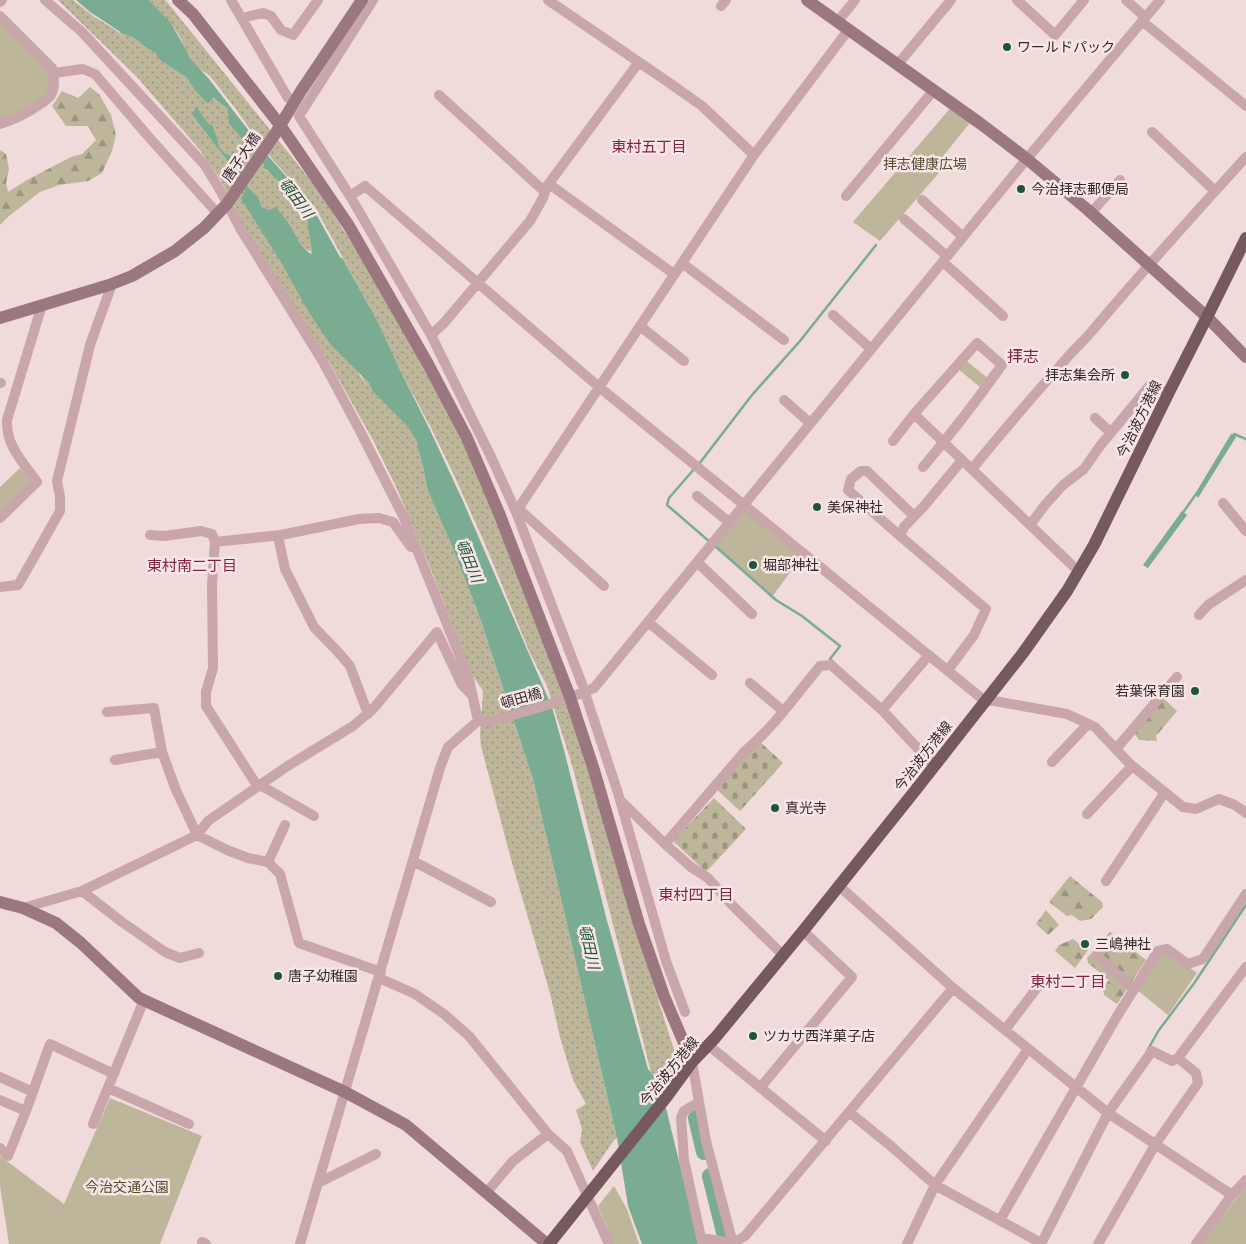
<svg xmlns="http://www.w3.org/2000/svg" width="1246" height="1244" font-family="Arial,'Noto Sans JP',sans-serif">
<defs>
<pattern id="grass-dots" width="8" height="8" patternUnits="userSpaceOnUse" patternTransform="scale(1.25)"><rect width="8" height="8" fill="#beb69a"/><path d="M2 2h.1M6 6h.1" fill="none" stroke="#9b947e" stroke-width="1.8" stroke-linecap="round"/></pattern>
<pattern id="forest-firs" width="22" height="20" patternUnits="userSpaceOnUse" patternTransform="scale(1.25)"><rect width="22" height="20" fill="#beb69a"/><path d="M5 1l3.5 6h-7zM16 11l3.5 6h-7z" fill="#9b947e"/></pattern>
<pattern id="cemetery-stones" width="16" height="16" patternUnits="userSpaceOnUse" patternTransform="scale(1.25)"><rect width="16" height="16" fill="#beb69a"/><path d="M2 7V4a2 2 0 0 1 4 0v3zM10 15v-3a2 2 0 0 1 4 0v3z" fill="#9b947e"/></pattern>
</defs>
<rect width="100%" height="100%" fill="#f0dada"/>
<path fill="url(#grass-dots)" d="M58,0h15l20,16 23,14 10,11 -8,-10 16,7 14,11 7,3 31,25 10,15 12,12 6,-7 2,3 12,9 15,31 7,3 14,22 -1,3c18,12 35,29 43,49 4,11 5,24 6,35l-9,-4 -8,-12 -5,-11 -21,-15 -7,-3 -4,-10 -10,-10 -9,-20 -9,-12 -5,-2 -5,-5 -7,-22 -5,-3 -12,-17 -4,9 34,44 120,193 21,35 -6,-12 8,8 4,9 34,34 9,14 7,27 5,24 21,48 29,73 55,167 84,359 -3,2 -21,31 -13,-29 2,-13 -6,-19 10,-6 -13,-24 -13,-43 -10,-44 -38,-130 -31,-117 -1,-11 3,-44 -13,-20 -38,-99 -35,-83 -23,-47 -45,-80 -88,-139 -6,-16 -15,-28 -20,-29 -63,-73z
M149,0h16l2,2 149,185 39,61 53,90 62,118 53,130 54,145 68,227 31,98v12l-10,12 -4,3 -1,-3 -10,-8 -79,-307 -25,-79 -17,-33 -45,-109 -32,-71 -22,-45 -32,-60 -21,-46 -63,-115 -42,-47 -16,-21 -22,-31 -25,-32 -20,-14c-6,-26 -23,-44 -41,-62z"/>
<path fill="url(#forest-firs)" d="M90,87l9,7 12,21 5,20 -4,16 -10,22 -14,8 -29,4 -19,7 -31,24 -9,9v-75l6,4 3,15 -3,14 2,9 19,-12 44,-23 11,-3 14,-14 -8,-14h-22l-14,-20 10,-15 16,7z
M1163,698l14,13 -21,25 1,5 -18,-1 -5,-7z
M1070,876l32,26 1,5 -12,12 -11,2 -8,-6 -5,1 -18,-14z
M1046,910l13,15 -11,10 -12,-11z
M1110,932l36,28 -29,44 -13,-9 -1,-7 6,-8 -21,-17 -1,-5z
M1073,939l15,11 -13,18 -20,-17 4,-6z"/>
<path fill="url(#cemetery-stones)" d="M760,742l23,21 -43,48 -25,-23z
M714,798l32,31 -40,43 -33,-31z"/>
<path fill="#beb69a" d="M0,21l47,46 5,13 -4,15 -24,16 -24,8z
M953,105l20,14 -29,36 6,5 -70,81 -27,-19z
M964,359l25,20 -8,9 -24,-20z
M20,468l11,14 -31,30v-25z
M744,508l58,48 -30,41 -58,-52z
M1168,951l29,22 -29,42 -31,-25 24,-37z
M110,1098l92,38 -42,108h-151l-9,-58v-30l64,48z
M614,1186l13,23 12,35h-25l-16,-38z
M1246,1186v58h-45z"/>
<path fill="#7aac92" d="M76,0h73l21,22 17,29 2,6 20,22 60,78 41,46 30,54 3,2 35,63 21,46 30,60 34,73 89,206 12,43 42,167 42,152 12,14 39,161h-57l-14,-38 -11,-68 -84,-359 -55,-167 -29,-73 -21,-48 -5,-24 -7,-27 -9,-14 -34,-34 -4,-9 -38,-38 -23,-34 -27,-49 -40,-63 4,-8 -19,-32 -34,-44 4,-9 12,17 5,3 7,22 5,5 5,2 9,12 9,20 10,10 4,10 7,3 7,-3c4,6 9,11 13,17 9,13 8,20 22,30l1,-2 -5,-33 -7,-14 -16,-21 -8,-5 -9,-9 -4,-2 1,-3 -14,-22 -7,-3 -14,-17 -1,-14 -12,-9 -2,-3 -6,7 -12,-12 -10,-15 -27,-18 -4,-7 -7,-3 -14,-11 -12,-5 -32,-21z
M1231,434l5,3 -38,61 -3,-4z
M1182,511l5,4 -39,53 -5,-3z"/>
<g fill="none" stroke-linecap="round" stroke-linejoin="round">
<path stroke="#7aac92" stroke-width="2.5" d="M1233,437l1,-3 12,5
M699,464l53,-69 48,-54 76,-96
M695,468l-26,30 -2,7 43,37
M1182,514l14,-20
M715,546l61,54 26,16 38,30 -10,13 3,3
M1147,1051l12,-21 36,-48 51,-77"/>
<path stroke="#7aac92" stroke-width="16" d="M696,1118l8,34
M710,1176l17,68"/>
<path stroke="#c8a6aa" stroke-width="10" d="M45,0l37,32 122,132 16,26 20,38 82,132 37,69 46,91 64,159 9,42
M231,0l57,98
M373,0l-74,116 51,80 81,139 62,126 23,51 66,172
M548,0l123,84 31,22 52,49
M1017,0l38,35 29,-35
M1126,0l19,17
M0,2l2,-2
M721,6l5,-6
M0,16l52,52c2,8 3,20 -1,27 -2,3 -5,5 -9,8 -14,10 -25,16 -42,21
M242,18l21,-5 8,3 10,14 12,5 25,-35
M838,21l17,-21
M1142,21l104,85
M898,64l53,-64
M54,73l29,-4 12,5 52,61 71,79
M439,95l106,97
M1152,132l63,59
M549,184l125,90
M350,196l15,-10 234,201 386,314h9l73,13 28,13 35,37 53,43 13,2 23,-10 16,6 11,8
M846,196l88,-106
M922,200l41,37
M1091,213l29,-33
M904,219l43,37
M943,262l60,54
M682,263l102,77
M833,315l38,34
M640,326l44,35
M431,335l13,-12 86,-102 13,-23 4,-12 92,-124
M0,383h1
M784,400l26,23
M1095,418l16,15
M893,441l21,-27
M923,467c28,-33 54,-67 79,-102l-25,-22 -63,71 160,153 5,4
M972,469c30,-37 62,-74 94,-110 8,-10 18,-18 26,-28 50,-59 102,-117 154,-174
M697,496l32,26
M1223,503l23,28
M521,511l83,75
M0,518l37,-36c-15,-21 -31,-36 -30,-62l35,-115
M522,518l-2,-12 234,-351 95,-126
M1030,525l15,-20 18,-20 21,-16 16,-23 51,-62 17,10
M150,535l14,1 37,-5 11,3 3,8
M278,536l7,33 29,58 24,25 12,14 18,48
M900,536l-52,-46 3,-11 10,-8h6l47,45
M697,562l55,52
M0,587l18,-2 3,-5 39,-69v-14l-3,-16 33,-136 22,-61
M1199,615l9,-10 38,-25
M648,622l64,53
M929,655l-47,55 52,56
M948,670l26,-35 12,-26 -86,-73 4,-9 21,-22 37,-45
M750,683l33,28
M586,696l32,97 48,168 19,51
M107,712l47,-4 8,44 14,38 21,45 30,15 21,8 20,4 12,12 19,69 82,29
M1116,749l61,-72
M115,760l47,-8
M1052,762l36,-38
M260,785l54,31
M258,787l-52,-81v-14l7,-24 -1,-84 3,-42 66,-7 78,-16 20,-1 14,4 18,25
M621,801l44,43 26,23 17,11 25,28 50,49
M1087,814l45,-48
M665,844l80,-93c29,-24 51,-56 75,-85l11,-1 51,45
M413,861l78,41
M268,862l17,-37
M1106,881l59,-89
M838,885l115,103 155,125 124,82
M82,891l40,31 43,30 15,6 19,-5
M23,908l59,-17 115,-56 11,-14 78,-54 67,-41 20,-17 64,-77 25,53 10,10
M1097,956l37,33
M379,978l36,16 29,20 25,22 79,98 19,17 42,93
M1005,1030l34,-45
M708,1045l118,96
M692,1062l14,79 27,103
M0,1077l33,15
M108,1088l81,36
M760,1088l92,-111 -49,-46
M0,1100l26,11 24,-67 64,30
M699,1102l-15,9 -3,7 3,42 18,82
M849,1112l43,35 43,38 106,58
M93,1124l51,-124
M0,1148l8,8 18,-45
M318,1183l58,-29
M486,1193l27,-32 35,-27
M1000,1220l116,-202 42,-67 9,-2 21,15 15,-5 43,-65
M701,1238l32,5 12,-7 208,-248
M202,1242l4,2
M300,1244l140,-476 8,-21 30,-26 10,1 73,-21 33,-13 436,-533 130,-155
M907,1244l28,-59 93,-136
M1041,1244l67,-131 44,-62 20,10 6,-3 68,-91
M1098,1244l57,-99 43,-62 -2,-10 -18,-15
M1196,1244l36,-49 14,-15"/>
<path stroke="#9b787f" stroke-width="12" d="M178,0l15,14 87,111 69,101 79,138 39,74 32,75 71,184 23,70 46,157 25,72 28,66
M807,0l174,124 46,35 61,51 119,107 39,40
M0,318l109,-33 23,-9 43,-25 29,-23 23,-24 48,-70 26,-43 61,-91
M0,902l23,6 33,15 25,20 58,55 206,94 61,33 141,119"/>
<path stroke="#76585f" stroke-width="12" d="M549,1244l119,-149 24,-33 23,-24 88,-107 111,-139 109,-139 44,-62 27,-46 76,-155 40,-79 36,-73"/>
</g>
<g fill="#1e5439" stroke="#f8e6e6" stroke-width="2">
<circle cx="1007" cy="47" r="5"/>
<circle cx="1021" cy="189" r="5"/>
<circle cx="1125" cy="375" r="5"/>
<circle cx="817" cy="507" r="5"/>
<circle cx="753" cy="565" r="5"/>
<circle cx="1195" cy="691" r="5"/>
<circle cx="775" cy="808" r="5"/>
<circle cx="1085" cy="944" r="5"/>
<circle cx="278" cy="976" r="5"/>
<circle cx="753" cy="1036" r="5"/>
</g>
<g text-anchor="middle" stroke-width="5" stroke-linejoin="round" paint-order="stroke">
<g font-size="14" fill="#34272a" stroke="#f8e6e6" text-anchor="start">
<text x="1017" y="52">ワールドパック</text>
<text x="1031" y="194">今治拝志郵便局</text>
<text x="1115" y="380" text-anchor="end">拝志集会所</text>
<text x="827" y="512">美保神社</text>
<text x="763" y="570">堀部神社</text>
<text x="1185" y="696" text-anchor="end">若葉保育園</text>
<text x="785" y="813">真光寺</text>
<text x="1095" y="949">三嶋神社</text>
<text x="288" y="981">唐子幼稚園</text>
<text x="763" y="1041">ツカサ西洋菓子店</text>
</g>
<g font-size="14" fill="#34272a" stroke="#f8e6e6">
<text transform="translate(241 157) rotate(-56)" y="5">唐子大橋</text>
<text transform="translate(1139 419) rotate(-64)" y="5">今治波方港線</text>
<text transform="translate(521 698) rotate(-16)" y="5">頓田橋</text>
<text transform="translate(923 756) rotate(-52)" y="5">今治波方港線</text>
<text transform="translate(669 1071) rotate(-51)" y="5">今治波方港線</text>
</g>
<g font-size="14" fill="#514a2c" stroke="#f8e6e6">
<text x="925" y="169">拝志健康広場</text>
<text x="127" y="1192">今治交通公園</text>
</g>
<g font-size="15" fill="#802341" stroke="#f8e6e6">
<text x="649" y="152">東村五丁目</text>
<text x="192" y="571">東村南二丁目</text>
<text x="696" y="900">東村四丁目</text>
<text x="1068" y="987">東村二丁目</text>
</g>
<g font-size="15" font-style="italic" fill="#1e5439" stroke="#f8e6e6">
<text transform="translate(296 198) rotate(53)" y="5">頓田川</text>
<text transform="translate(469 561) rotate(68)" y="5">頓田川</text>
<text transform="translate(589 947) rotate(77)" y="5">頓田川</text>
</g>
<g font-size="16" fill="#802341" stroke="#f8e6e6">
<text x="1023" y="362">拝志</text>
</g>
</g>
</svg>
